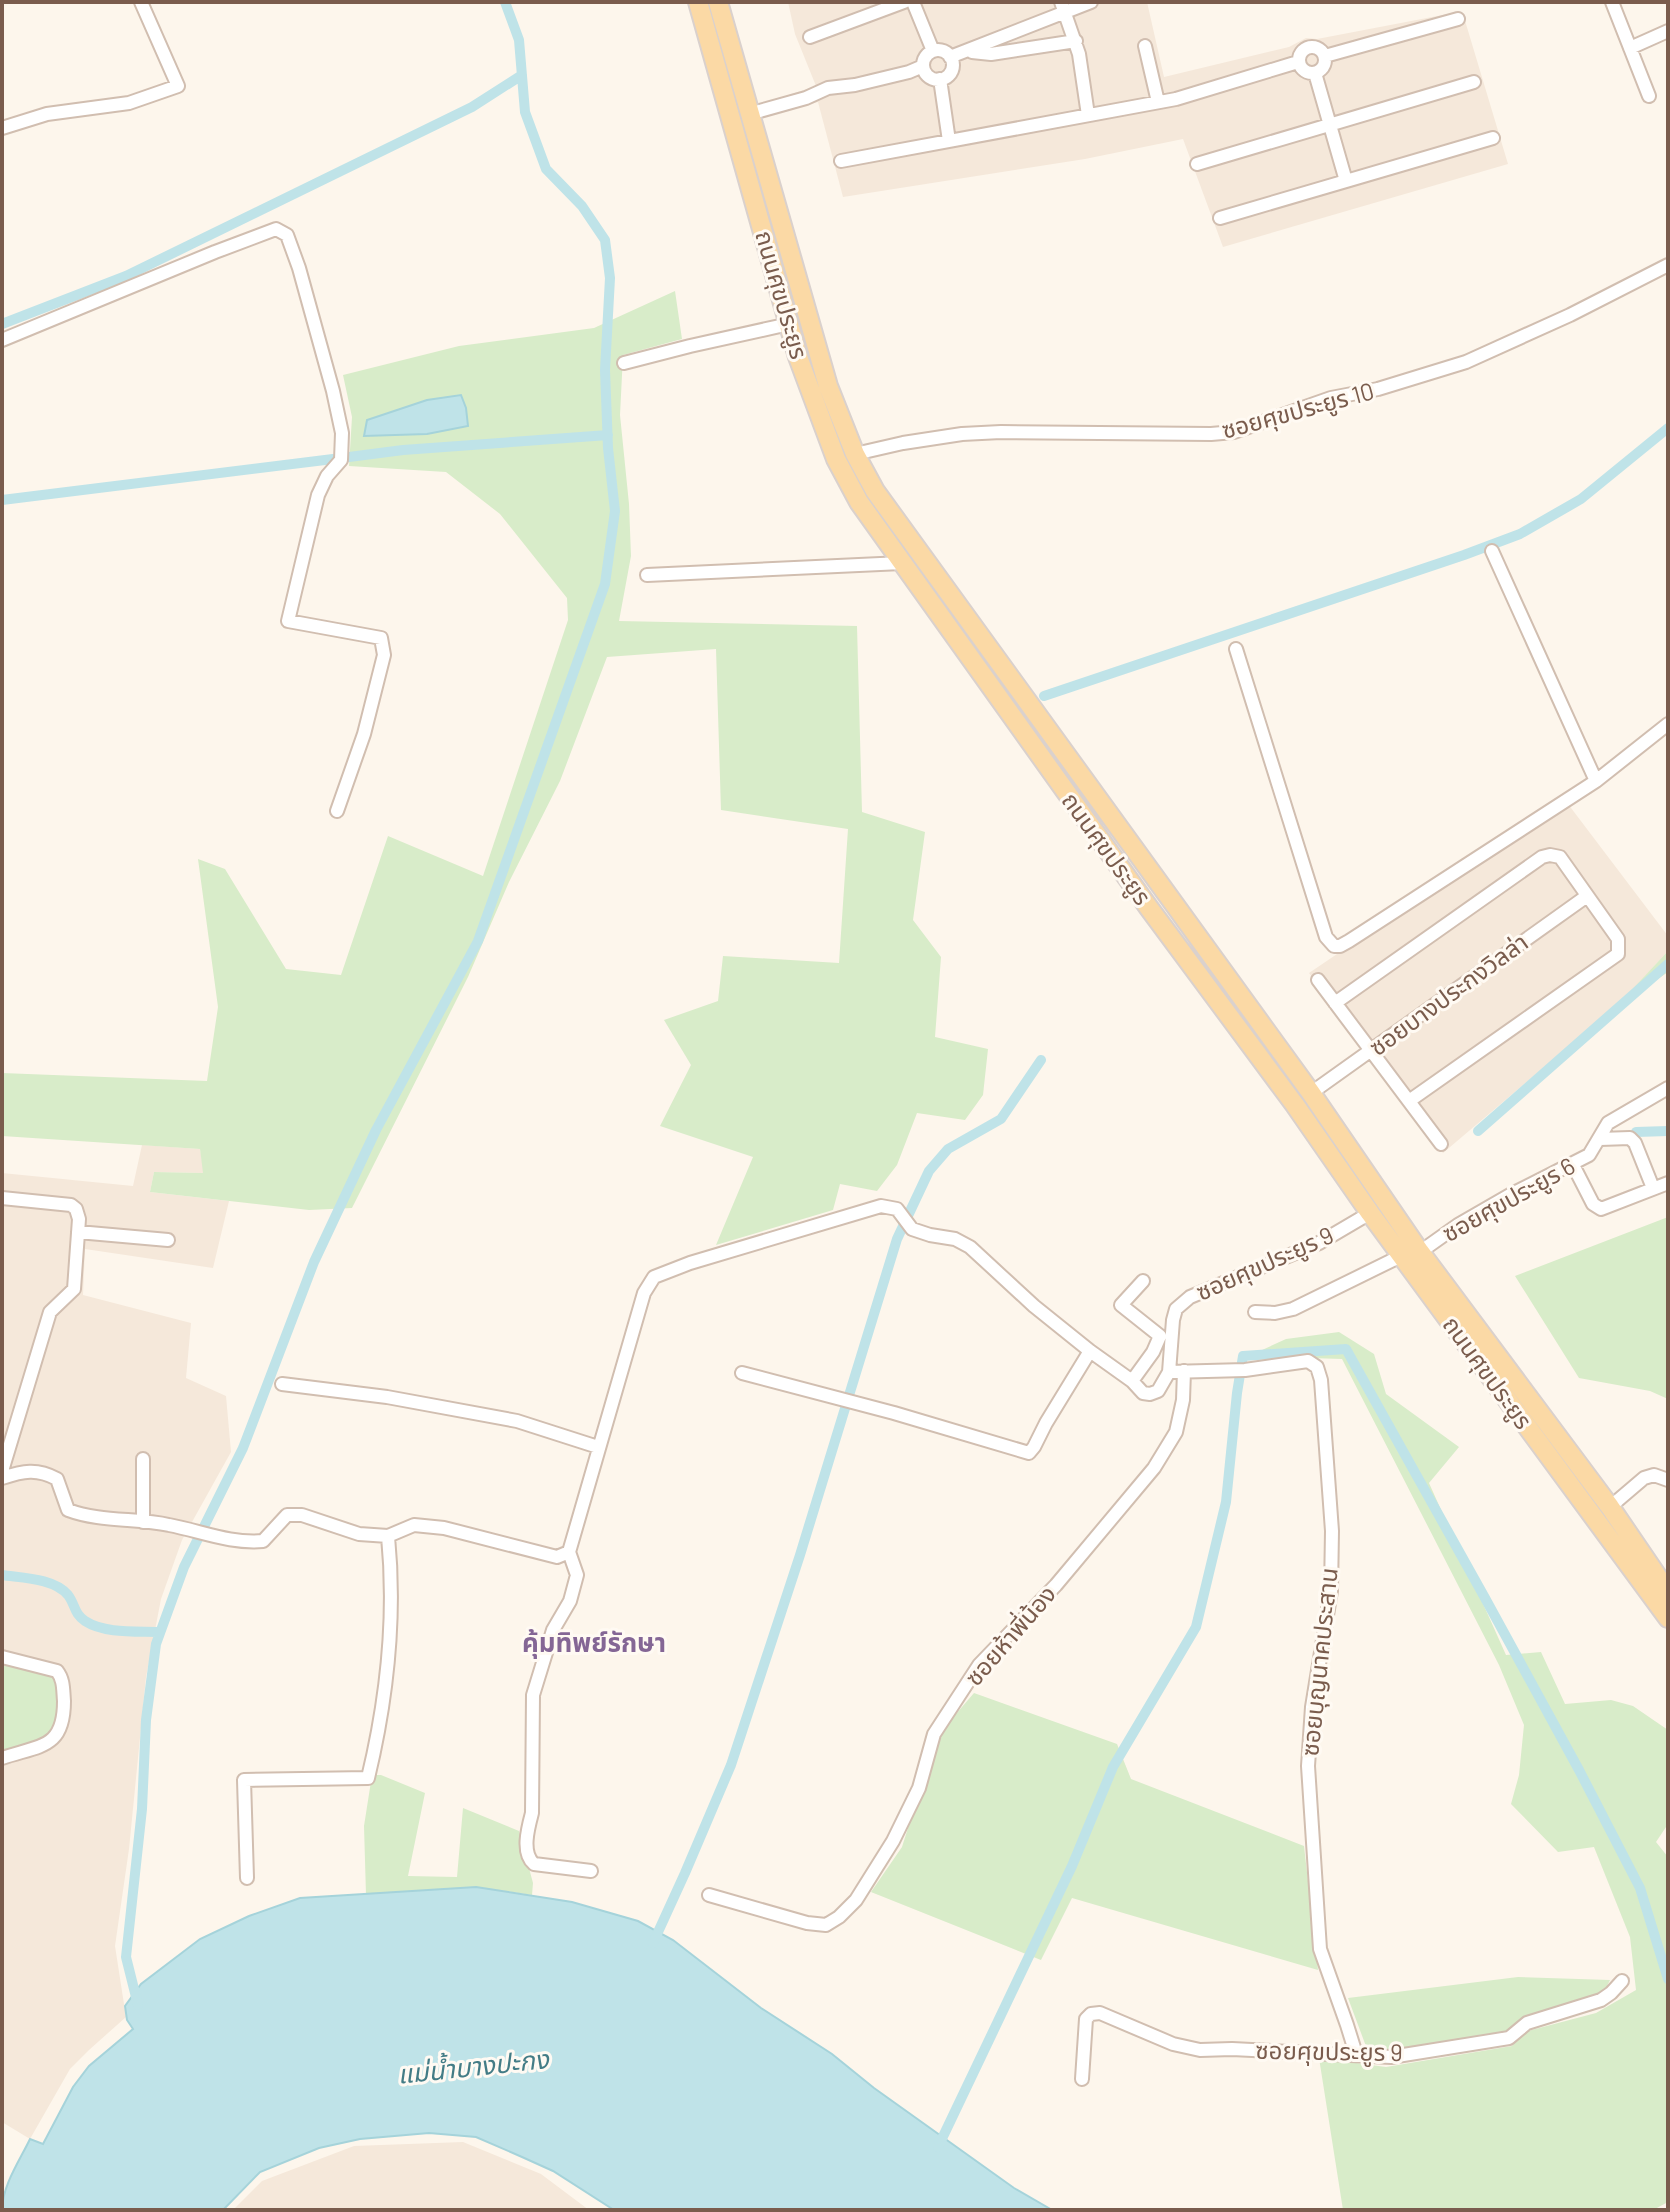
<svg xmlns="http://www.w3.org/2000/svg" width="1670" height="2212" font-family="Barlow,'Noto Sans Thai',sans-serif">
<rect width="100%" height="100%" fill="#fdf6ec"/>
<path fill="#f5e8da" d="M788,2h359l17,75 125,-30 17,-9 11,1 136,-26 10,1 45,150 -285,83 -40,-108 -98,20 -242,38 -25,-95 -53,15 -4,-13 55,-18 -21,-52z
M1565,800l103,136v15l-45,49 -180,153 -134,-180z
M142,1145l58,4 4,24 -50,-1 -4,20 79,9 -16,67 -128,-19 -2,46 108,28 -5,55 40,18 5,56 -49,88 -21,59 -15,78 -17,172 -14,97 11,71 -37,33 -19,19 -40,70 -28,-17v-949l131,13z
M463,2142l78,32 48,36h-356l29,-29 92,-35z"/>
<path fill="#d8ecc9" d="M675,291l7,48 -59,16 -3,60 9,89 2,52 -12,65 238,5 5,186 63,20 -12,88 28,37 -6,80 53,12 -5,46 -18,25 -48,-7 -20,52 -20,26 -37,-7 -7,26 -117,35 37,-88 -93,-31 31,-61 -27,-45 54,-19 5,-45 116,7 9,-134 -127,-19 -5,-161 -109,8 -47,124 -51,101 -41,95 -116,231 -43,2 -159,-18 4,-20 49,1 -3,-24 -198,-13v-63l205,8 11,-74 -20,-148 27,10 61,100 55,6 47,-139 95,40 85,-256 -1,-22 -67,-84 -54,-42 -97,-6 3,-49 -9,-42 116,-29 135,-18z
M1668,951v21l-55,38z
M1668,1217v182l-18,-8 -71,-13 -64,-102z
M1339,1332l35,22 12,40 73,53 -30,36 77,172 35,-3 24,52 46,-4 22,6 35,24v94l-12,18 12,15v345l-15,8h-310l-24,-152 67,9 126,-21 12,-14 72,-19 40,-23 -6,-53 -36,-90 -36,5 -47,-48 8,-29 5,-50 -25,-60 -157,-306 -93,-3 37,-17z
M2,1661l54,15c6,62 2,58 -54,78z
M974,1693l143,51 14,35 173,67 14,124 -246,-72 -31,62 -170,-68 31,-45 35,-111z
M372,1775h9l44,18 -17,83 49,1 6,-69 56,23 14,52 -1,12 -56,-8 -110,8 -2,-69z
M1518,1977l92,3 -6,12 -43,16 -56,25 -106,17 -32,-1 -19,-51z"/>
<path fill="#bfe3e8" stroke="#a5d3da" stroke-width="2" d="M461,395l5,13 2,18 -41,8 -63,2 3,-16 60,-20z
M476,1887l96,15 66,19 35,19 88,68 71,46 42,34 140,100 38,22h-438l-61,-39 -31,-14 -46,-20 -47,-4 -69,6 -41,9 -59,24 -37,38h-221c0,-24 18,-50 28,-71l13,5 30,-57 16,-21 44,-37 -6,-9 -2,-14 16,-22 59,-45 49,-23 51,-18z"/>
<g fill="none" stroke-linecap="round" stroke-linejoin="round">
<path stroke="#bfe3e8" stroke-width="10" d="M2,324l124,-48 346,-169 50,-32
M349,457l54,-7 205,-15
M2,500l331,-41
M1044,696l420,-141 56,-21 61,-35 87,-71
M1478,1131l190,-167
M1636,1132l32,-1
M2,1575c20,3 52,3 66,20 7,9 6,19 17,26 20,13 52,10 75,11
M653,1943l32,-70 46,-108 69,-210 97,-316 32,-68 19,-22 53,-30 40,-59
M138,2005l-12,-48 16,-148 4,-89 10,-76 28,-77 59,-119 71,-186 62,-132 102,-189 127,-357 10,-73 -7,-63 -3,-78 5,-92 -5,-38 -23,-34 -36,-37 -21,-57 -6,-72 -14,-38
M938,2147l134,-281 41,-99 83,-140 30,-125 11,-109 6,-37 103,-7 139,249 94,172 61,118 28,91"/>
<defs>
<path id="minor" d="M913,2l20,49
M1061,2l18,52 9,61
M1612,2l37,94
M810,37l94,-35
M1145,46l13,56
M1299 60a13 13 0 1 1 26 0a13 13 0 1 1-26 0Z
M1630,48l38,-17
M923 65a15 15 0 1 1 30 0a15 15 0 1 1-30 0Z
M972,52l19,2 85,-13
M1325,56l133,-37
M950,57l141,-55
M1315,73l31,108
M940,79l9,62
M749,114l57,-16 22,-10 27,-3 54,-13 14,-6
M2,128l45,-14 82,-11 49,-17 -37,-84
M841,161l335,-62 122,-37
M1197,164l277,-82
M1220,218l273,-80
M2,340l213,-88 61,-23 11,6 12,33 34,123 9,42 -1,27 -14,16 -9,19 -30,126 93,17 3,17 -20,79 -27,77
M624,363l66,-17 99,-22
M855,454l48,-11 59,-9 39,-2 210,2 23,-2 97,-34 47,-9 88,-27 104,-47 98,-50
M1492,551l104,230
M647,575l255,-12
M1236,649l90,288 8,9h6l9,-5 247,-160 72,-57
M1318,980l123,164
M1335,1003l207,-146 8,-2 10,2 58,82v15l-209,147
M1311,1093l276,-197
M1600,1139l30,-1 5,5 18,45
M1573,1165l20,39 8,5 67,-26
M2,1198l69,7 5,4 3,10 -5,70 -24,23 -48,159
M78,1232l90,8
M1420,1252l38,-27 52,-30 79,-40 19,-32 60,-35
M1255,1312l20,1 18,-4 108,-53
M1169,1372l76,-2 63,-9 9,6 4,13 11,151 -1,60 -19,116 -4,59 12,183 27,76 9,29
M742,1373l152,40 135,40 5,-6 12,-24 44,-72
M1132,1381l21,-29 7,-16 -39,-31 22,-24
M282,1384l105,13 130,24 81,26
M2,1478c21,-7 35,-10 55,1l11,31c32,12 68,8 101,15 32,6 61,19 94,16l24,-26h15l57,19 29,2 26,-11 30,3 113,29 12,-5 75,-259 10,-16 36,-14 191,-57 16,3 15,20 18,6 25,4 15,8 64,59 56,45 42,30 11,12 7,1 8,-3 11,-19 4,-52 3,-11 14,-12 129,-54 51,-30
M1610,1507l34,-29 10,-3 14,5
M143,1522v-63
M569,1552l8,23 -7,26 -17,29 -20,65 -1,118c-4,15 -11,40 2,51l57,7
M2,1657l55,14c7,9 6,19 7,30 0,48 -24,44 -62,57
M247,1878l-3,-98 124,-2c19,-79 28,-161 20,-242
M709,1895l98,28 19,2 13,-8 17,-17 37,-59 26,-53 15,-54 45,-69 77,-80 98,-117 22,-36 7,-32 1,-29
M1082,2079l4,-60 5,-5 9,-1 73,31 27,6 32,-1 159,8 118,-19 18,-15 74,-23 10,-7 11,-12"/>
<path id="primary" d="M698,2l100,355 38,102 23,43 290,406 146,197 75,108 298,405
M718,2l110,384 27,68 20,37 436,602 109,159 190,255 58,85"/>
</defs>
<use href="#minor" stroke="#d1beb0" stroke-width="16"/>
<use href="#primary" stroke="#dad1cd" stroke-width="22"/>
<use href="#minor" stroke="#fff" stroke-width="12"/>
<use href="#primary" stroke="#fbd9a5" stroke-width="18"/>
</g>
<g text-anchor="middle" stroke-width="6" stroke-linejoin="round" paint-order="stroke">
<g font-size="24" fill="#7a5c4d" stroke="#fffaf3">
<text transform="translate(781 295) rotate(74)" y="8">ถนนศุขประยูร</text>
<text transform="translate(1298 411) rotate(-15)" y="8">ซอยศุขประยูร 10</text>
<text transform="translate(1106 849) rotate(54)" y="8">ถนนศุขประยูร</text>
<text transform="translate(1449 995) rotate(-36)" y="8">ซอยบางประกงวิลล่า</text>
<text transform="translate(1509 1200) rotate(-29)" y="8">ซอยศุขประยูร 6</text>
<text transform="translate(1265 1264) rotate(-24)" y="8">ซอยศุขประยูร 9</text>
<text transform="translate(1487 1373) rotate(54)" y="8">ถนนศุขประยูร</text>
<text transform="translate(1011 1636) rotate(-49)" y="8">ซอยห้าพี่น้อง</text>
<text transform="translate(1320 1662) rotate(-84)" y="8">ซอยบุญนาคประสาน</text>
<text transform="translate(1329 2052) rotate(1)" y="8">ซอยศุขประยูร 9</text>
</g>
<g font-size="26" font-weight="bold" fill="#846695" stroke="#fffaf3">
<text x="594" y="1652">คุ้มทิพย์รักษา</text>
</g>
<g font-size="26" font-style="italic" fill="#437c86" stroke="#fffaf3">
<text transform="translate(473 2067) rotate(-6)" y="9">แม่น้ำบางปะกง</text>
</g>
</g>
<rect width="1670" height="2212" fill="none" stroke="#7a5c4d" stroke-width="8"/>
</svg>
